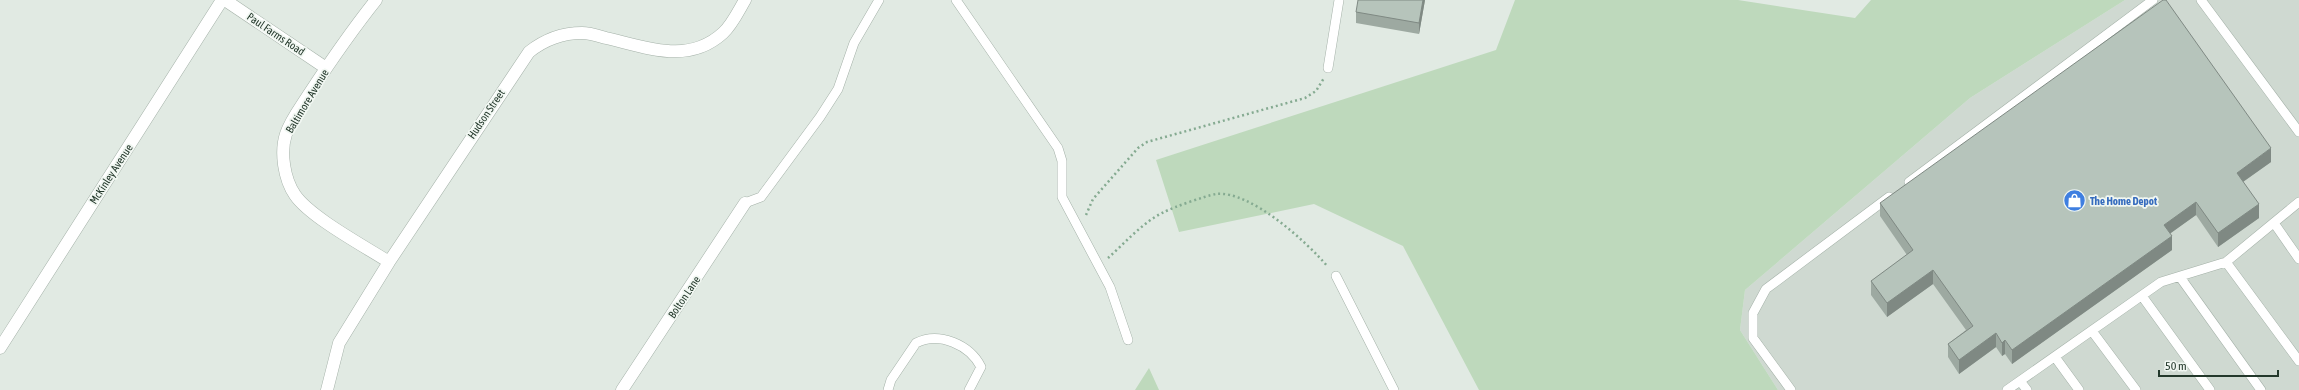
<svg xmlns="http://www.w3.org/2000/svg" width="2299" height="390" font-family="'Asap Condensed',sans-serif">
<rect width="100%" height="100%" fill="#e1eae3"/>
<path fill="#cfd9d1" d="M2125,0h174v390h-521l-38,-60 5,-40 225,-192z"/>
<path fill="#bed9bc" d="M1515,0h223l117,18 16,-18h254l-155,98 -225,192 -5,40 38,60h-299l-76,-144 -89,-42 -135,28 -23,-72 340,-110z
M1149,368l10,22h-24z"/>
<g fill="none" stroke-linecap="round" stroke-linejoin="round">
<defs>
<path id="lane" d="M956,0l102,148 4,13v36l48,90 18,53
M2201,0l98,132
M1328,68l11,-68
M1909,182l244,-182
M745,203l16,-6 59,-80 18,-28 16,-46 25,-43
M2274,223l25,36
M2226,262l73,99
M1336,276l58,114
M2180,277l81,113
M2142,296l68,94
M2092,331l44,59
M2055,357l24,33
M2020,381l7,9
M888,390l3,-10 25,-37c23,-12 54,2 65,24l-12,23
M1791,390l-38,-52v-25l13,-24 123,-92
M2007,390l154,-108 65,-20 73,-60"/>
<path id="street" d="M225,0l101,68
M376,0c-24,30 -46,62 -67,94 -8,13 -18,25 -23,40 -6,18 -2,45 9,61 15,22 69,51 94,67
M0,348l222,-348
M327,390l12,-47 50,-81 140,-210c15,-12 33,-19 53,-19 8,0 17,3 24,5 40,9 82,27 117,-5 9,-8 16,-23 22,-33
M622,390l123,-187"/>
</defs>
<use href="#lane" stroke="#a4b1a8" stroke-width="10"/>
<use href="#street" stroke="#a4b1a8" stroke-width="13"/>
<path stroke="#85aa91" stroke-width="2.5" stroke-dasharray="2 3" stroke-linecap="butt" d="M1086,215l7,-16 45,-51 9,-6 158,-44 11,-7 8,-13
M1108,258c17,-15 35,-36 56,-46 10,-5 41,-16 52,-18 34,-4 91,48 112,73"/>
<use href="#lane" stroke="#fff" stroke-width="9"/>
<use href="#street" stroke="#fff" stroke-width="12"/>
</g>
<path fill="#9da9a1" d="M1425,0l-6,34 -63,-11v-11z
M2271,162l-28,20 16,36 -41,29 -22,-32 -26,18 2,17 -160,114 -7,-10 -3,2 -6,-9 -37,27 -11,-17v-13l18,-14 -33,-46 -46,33 -16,-22v-14l36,-26 -27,-39v-13z"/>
<path fill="#7f8983" d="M1423,0h2l-6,34v-11z
M2271,148v14l-34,24v-13z
M2196,202v13l-32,23v-13z
M2259,204v14l-41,29v-14z
M2172,236v14l-160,114v-14z
M1933,270v14l-46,33v-14z
M1996,333v14l-37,27v-14z
M2005,340v14l-3,2v-13z"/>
<path fill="#b6c4bb" stroke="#7f8983" d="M1358,0h65l-4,23 -63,-11z
M2163,0h3l105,148 -34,25 22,31 -41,29 -22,-31 -32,23 8,11 -160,114 -7,-10 -3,3 -6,-10 -37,27 -11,-16 25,-18 -40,-56 -46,33 -16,-22 42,-31 -33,-47z"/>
<defs>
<symbol id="shop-disc" viewBox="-11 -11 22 22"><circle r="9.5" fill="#3f7fe0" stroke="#f1f7f2"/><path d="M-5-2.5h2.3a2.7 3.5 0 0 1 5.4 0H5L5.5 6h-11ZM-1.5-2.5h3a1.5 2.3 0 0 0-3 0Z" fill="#fff"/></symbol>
</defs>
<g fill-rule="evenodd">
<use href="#shop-disc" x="2062" y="188" width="25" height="25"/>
</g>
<g text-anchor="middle" stroke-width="3.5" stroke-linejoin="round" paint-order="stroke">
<g font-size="11" fill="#23382b" stroke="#f1f7f2">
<text transform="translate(276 34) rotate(34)" y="4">Paul Farms Road</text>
<text transform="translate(307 101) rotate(-59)" y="4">Baltimore Avenue</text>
<text transform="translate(486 114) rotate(-56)" y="4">Hudson Street</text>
<text transform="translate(111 174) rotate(-57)" y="4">McKinley Avenue</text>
<text transform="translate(684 297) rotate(-56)" y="4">Bolton Lane</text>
</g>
<g font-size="11" font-weight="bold" fill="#366cbe" stroke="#f1f7f2" text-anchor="start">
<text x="2090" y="205">The Home Depot</text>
</g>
</g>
<path d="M2159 370v6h119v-6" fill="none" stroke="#23382b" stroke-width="2"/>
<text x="2165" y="370" font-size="12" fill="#23382b" stroke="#f1f7f2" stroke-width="3" paint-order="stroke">50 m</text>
</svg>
